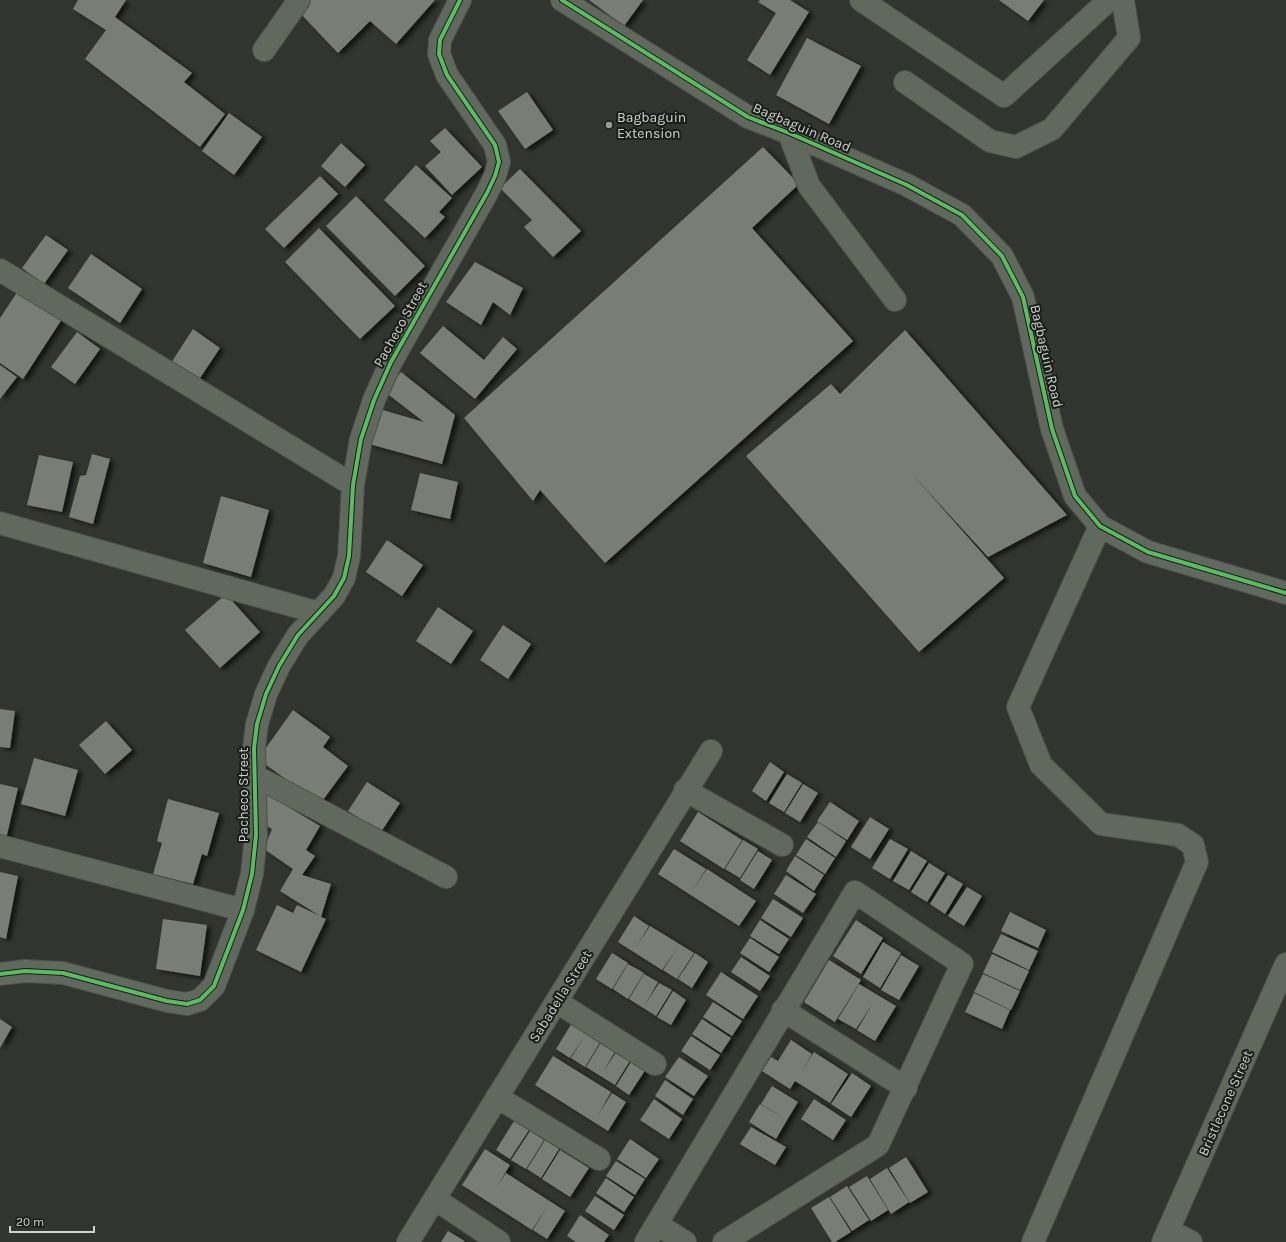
<svg xmlns="http://www.w3.org/2000/svg" width="1286" height="1242" font-family="Karla,sans-serif">
<defs>
<filter id="shadow"><feDropShadow dx="4.5" dy="2.5" stdDeviation="2" flood-color="#0009"/></filter>
</defs>
<rect width="100%" height="100%" fill="#31342f"/>
<path fill="#787e74" filter="url(#shadow)" d="M78,0h48l-11,17 77,56 -8,9 41,32 -25,33 -115,-88 21,-29 -33,-21z
M310,0h125l-39,44 -26,-23 -32,32 -39,-41z
M589,0h54l-19,26z
M760,0h30l19,12 -39,63 -23,-15 29,-47 -18,-11z
M999,0h45l-16,21z
M807,38l54,28 -32,58 -53,-29z
M527,92l26,38 -28,19 -27,-38z
M229,113l33,24 -28,38 -32,-24z
M445,128l37,39 -30,28 -27,-29 16,-14 -11,-11z
M341,143l24,22 -20,22 -24,-21z
M763,147l36,37 -47,44 101,113 -248,222 -65,-73 -7,11 -69,-83z
M416,165l36,33 -13,14 6,5 -20,21 -41,-38z
M520,169l61,62 -28,26 -29,-30 8,-7 -32,-32z
M320,176l18,18 -54,54 -19,-19z
M356,196l69,70 -30,30 -69,-70z
M319,228l76,78 -35,33 -75,-77z
M46,235l22,15 -24,34 -22,-16z
M91,254l51,35 -22,34 -52,-35z
M475,262l48,26 -13,27 -17,-13 -12,23 -35,-23z
M20,288l44,28 -41,63 -23,-16v-45z
M443,326l41,34 19,-23 14,12 -42,50 -55,-46z
M193,329l27,19 -26,39 -27,-18z
M905,330l162,185 -79,42 -75,-82 91,103 -85,74 -173,-196 85,-72 9,10z
M77,332l23,17 -25,35 -24,-17z
M0,365l17,12 -17,22z
M401,372l54,43 -13,49 -73,-20 10,-35 45,13 -39,-30z
M92,454l18,5 -17,65 -24,-7 11,-41 6,-1z
M39,455l34,7 -11,50 -35,-7z
M420,473l38,9 -8,37 -39,-9z
M221,496l48,14 -18,67 -48,-14z
M387,540l36,25 -21,31 -36,-24z
M226,594l34,38 -40,36 -35,-38z
M438,607l35,24 -22,33 -35,-23z
M503,625l28,19 -23,35 -28,-19z
M0,709l15,2 -5,37 -10,-1z
M293,710l37,27 -7,10 25,19 -28,38 -62,-45z
M106,721l26,29 -27,24 -26,-29z
M34,758l44,12 -13,46 -44,-12z
M770,762l14,10 -18,29 -14,-10z
M787,774l15,9 -18,29 -15,-9z
M367,782l33,21 -19,29 -33,-21z
M0,784l18,4 -12,51 -6,-2z
M803,784l15,9 -18,29 -15,-9z
M265,793l55,33 -14,24 9,6 -13,19 29,9 -10,33 5,2 -25,53 -45,-22 21,-45 16,8 4,-8 23,11 -40,-25 13,-22 -29,-20 8,-20 -5,-3z
M168,799l51,14 -12,43 -5,-2 -9,30 -40,-10 9,-31 -5,-2z
M830,802l29,19 -12,19 -30,-19z
M698,812l44,28 -18,29 -44,-28z
M870,817l19,12 -19,30 -19,-12z
M818,822l28,19 -10,16 -29,-20z
M806,839l29,19 -10,16 -29,-19z
M890,839l18,10 -18,30 -18,-11z
M743,840l15,9 -18,29 -15,-9z
M674,849l32,20 -14,22 15,-22 49,32 -17,25 -81,-52z
M758,851l14,9 -18,29 -14,-9z
M911,851l16,10 -18,29 -16,-9z
M795,856l29,19 -10,16 -28,-20z
M929,863l16,10 -18,29 -16,-10z
M0,872l18,4 -12,63 -6,-2z
M786,875l30,19 -13,19 -29,-19z
M948,875l15,9 -18,30 -15,-10z
M967,887l15,9 -18,30 -16,-10z
M773,899l30,19 -12,19 -30,-19z
M1010,912l36,18 -8,18 -37,-17z
M634,916l15,10 -13,21 14,-21 44,27 -17,26 -14,-9 15,-23 -16,23 -44,-28z
M163,919l44,6 -7,51 -44,-7z
M760,920l29,19 -10,15 -29,-18z
M856,920l27,18 -22,36 -28,-18z
M1001,934l37,17 -9,19 -37,-18z
M750,938l29,19 -10,15 -29,-19z
M883,942l18,11 -21,35 -17,-11z
M612,953l16,10 -16,26 -16,-10z
M695,953l13,9 -16,26 -14,-9z
M992,954l37,17 -9,19 -37,-17z
M901,955l18,11 -20,34 -18,-10z
M741,957l29,19 -10,15 -29,-19z
M829,960l32,20 -26,42 -31,-20z
M628,964l16,9 -16,26 -15,-10z
M721,972l37,24 -15,23 -37,-24z
M644,974l14,8 -13,23 14,-22 13,7 -16,26 -27,-17z
M983,974l37,17 -9,19 -37,-18z
M859,984l37,22 -21,35 -18,-11 16,-27 -17,26 -18,-10z
M673,991l13,9 -15,25 -14,-8z
M974,993l36,17 -8,19 -37,-17z
M713,1002l29,19 -10,15 -29,-19z
M0,1019l12,8 -12,21z
M702,1019l29,19 -10,15 -29,-19z
M572,1023l29,18 -16,26 -14,-9 14,-23 -15,23 -14,-9z
M691,1036l29,19 -10,15 -29,-19z
M791,1040l21,14 -11,19 13,-21 34,22 -18,29 -35,-22 -5,8 -28,-18 9,-14 7,4z
M602,1041l14,9 -13,22 14,-21 14,8 -16,26 -29,-18z
M553,1056l58,36 -13,23 14,-22 14,9 -18,29 -73,-46z
M679,1057l29,19 -14,20 -29,-19z
M632,1060l14,9 -17,26 -13,-9z
M852,1073l19,13 -20,31 -20,-13z
M665,1080l28,19 -10,16 -28,-19z
M772,1086l26,16 -11,18 -26,-16z
M654,1099l28,20 -13,20 -29,-19z
M814,1099l32,21 -13,20 -32,-21z
M760,1104l27,16 -11,19 -27,-17z
M514,1121l15,9 -19,29 -14,-9z
M751,1127l35,20 -11,18 -35,-21z
M530,1131l14,9 -18,29 -15,-9z
M630,1139l29,20 -13,19 -29,-19z
M545,1140l14,9 -18,29 -14,-9z
M485,1149l25,16 -14,23 10,-15 59,38 -18,28 -14,-9 14,-23 -15,23 -70,-45z
M560,1150l29,18 -19,29 -28,-18z
M906,1157l22,35 -18,11 -21,-35z
M616,1161l29,18 -10,16 -29,-19z
M887,1168l22,34 -18,12 -21,-35z
M867,1176l21,34 -17,11 -22,-34z
M606,1178l28,19 -10,15 -28,-19z
M847,1186l22,34 -17,11 -22,-34z
M595,1196l29,19 -10,15 -29,-19z
M829,1197l22,35 -16,10h-3l-21,-34z
M580,1215l29,20 -5,7h-28l-9,-6z
M448,1231l15,9 2,2h-24z"/>
<g fill="none" stroke-linecap="round" stroke-linejoin="round">
<defs>
<path id="minor" d="M562,0l186,117 41,16 118,52 55,30 40,41 21,41 29,132 23,67 25,30 48,26 138,41
M861,0l143,96 105,-96
M264,50l35,-50
M905,82l85,59 26,6 36,-18 77,-91 -6,-38
M789,133l20,53 86,114
M0,270l353,215
M0,523l319,90
M255,776l191,101
M685,790l97,55
M0,846l243,64
M0,974l25,-3 38,2 104,28 20,3 13,-4 14,-14 29,-76 9,-36 4,-39 -2,-87 3,-24 9,-30 13,-28 19,-31 36,-39 10,-18 5,-22 4,-71 8,-46 13,-39 17,-38 96,-169 8,-17 4,-14 -4,-17 -48,-70 -8,-21 1,-14 20,-40
M557,1002l98,62
M783,1010l123,78
M497,1097l102,62
M435,1199l64,43
M657,1224l28,18
M1168,1230l23,12
M408,1242l303,-491
M646,1242l209,-350 107,72 -84,181 -154,97
M1033,1242l164,-380 -4,-17 -15,-10 -77,-11 -60,-59 -23,-58 82,-181
M1163,1242l123,-278"/>
</defs>
<use href="#minor" stroke="#4d504c" stroke-width="24"/>
<use href="#minor" stroke="#61685d" stroke-width="22"/>
<defs>
<path id="cycleway" d="M562,0l186,117 41,16 118,52 55,30 40,41 21,41 29,132 23,67 25,30 48,26 138,41
M0,974l25,-3 38,2 104,28 20,3 13,-4 14,-14 29,-76 9,-36 4,-39 -2,-87 3,-24 9,-30 13,-28 19,-31 36,-39 10,-18 5,-22 4,-71 8,-46 13,-39 17,-38 96,-169 8,-17 4,-14 -4,-17 -48,-70 -8,-21 1,-14 20,-40"/>
</defs>
<use href="#cycleway" stroke="#1a1d19" stroke-width="6"/>
<use href="#cycleway" stroke="#5cba63" stroke-width="4"/>
</g>
<circle fill="#989b96" stroke="#1a1d19" stroke-width="1.5" cx="609" cy="125" r="4"/>
<g text-anchor="middle" stroke-width="4" stroke-linejoin="round" paint-order="stroke">
<g font-size="14" fill="#cfd3cd" stroke="#1a1d19" text-anchor="start">
<text x="617" y="122">Bagbaguin<tspan x="617" dy="16">Extension</tspan></text>
</g>
<g font-size="14" fill="#cfd3cd" stroke="#1a1d19">
<text transform="translate(802 127) rotate(23)" y="5">Bagbaguin Road</text>
<text transform="translate(400 324) rotate(-61)" y="5">Pacheco Street</text>
<text transform="translate(1047 356) rotate(77)" y="5">Bagbaguin Road</text>
<text transform="translate(243 795) rotate(-90)" y="5">Pacheco Street</text>
<text transform="translate(560 996) rotate(-58)" y="5">Sabadella Street</text>
<text transform="translate(1225 1103) rotate(-66)" y="5">Bristlecone Street</text>
</g>
</g>
<path d="M10 1226v6h84v-6" fill="none" stroke="#cfd3cd" stroke-width="2"/>
<text x="16" y="1226" font-size="12" fill="#cfd3cd" stroke="#1a1d19" stroke-width="3" paint-order="stroke">20 m</text>
</svg>
